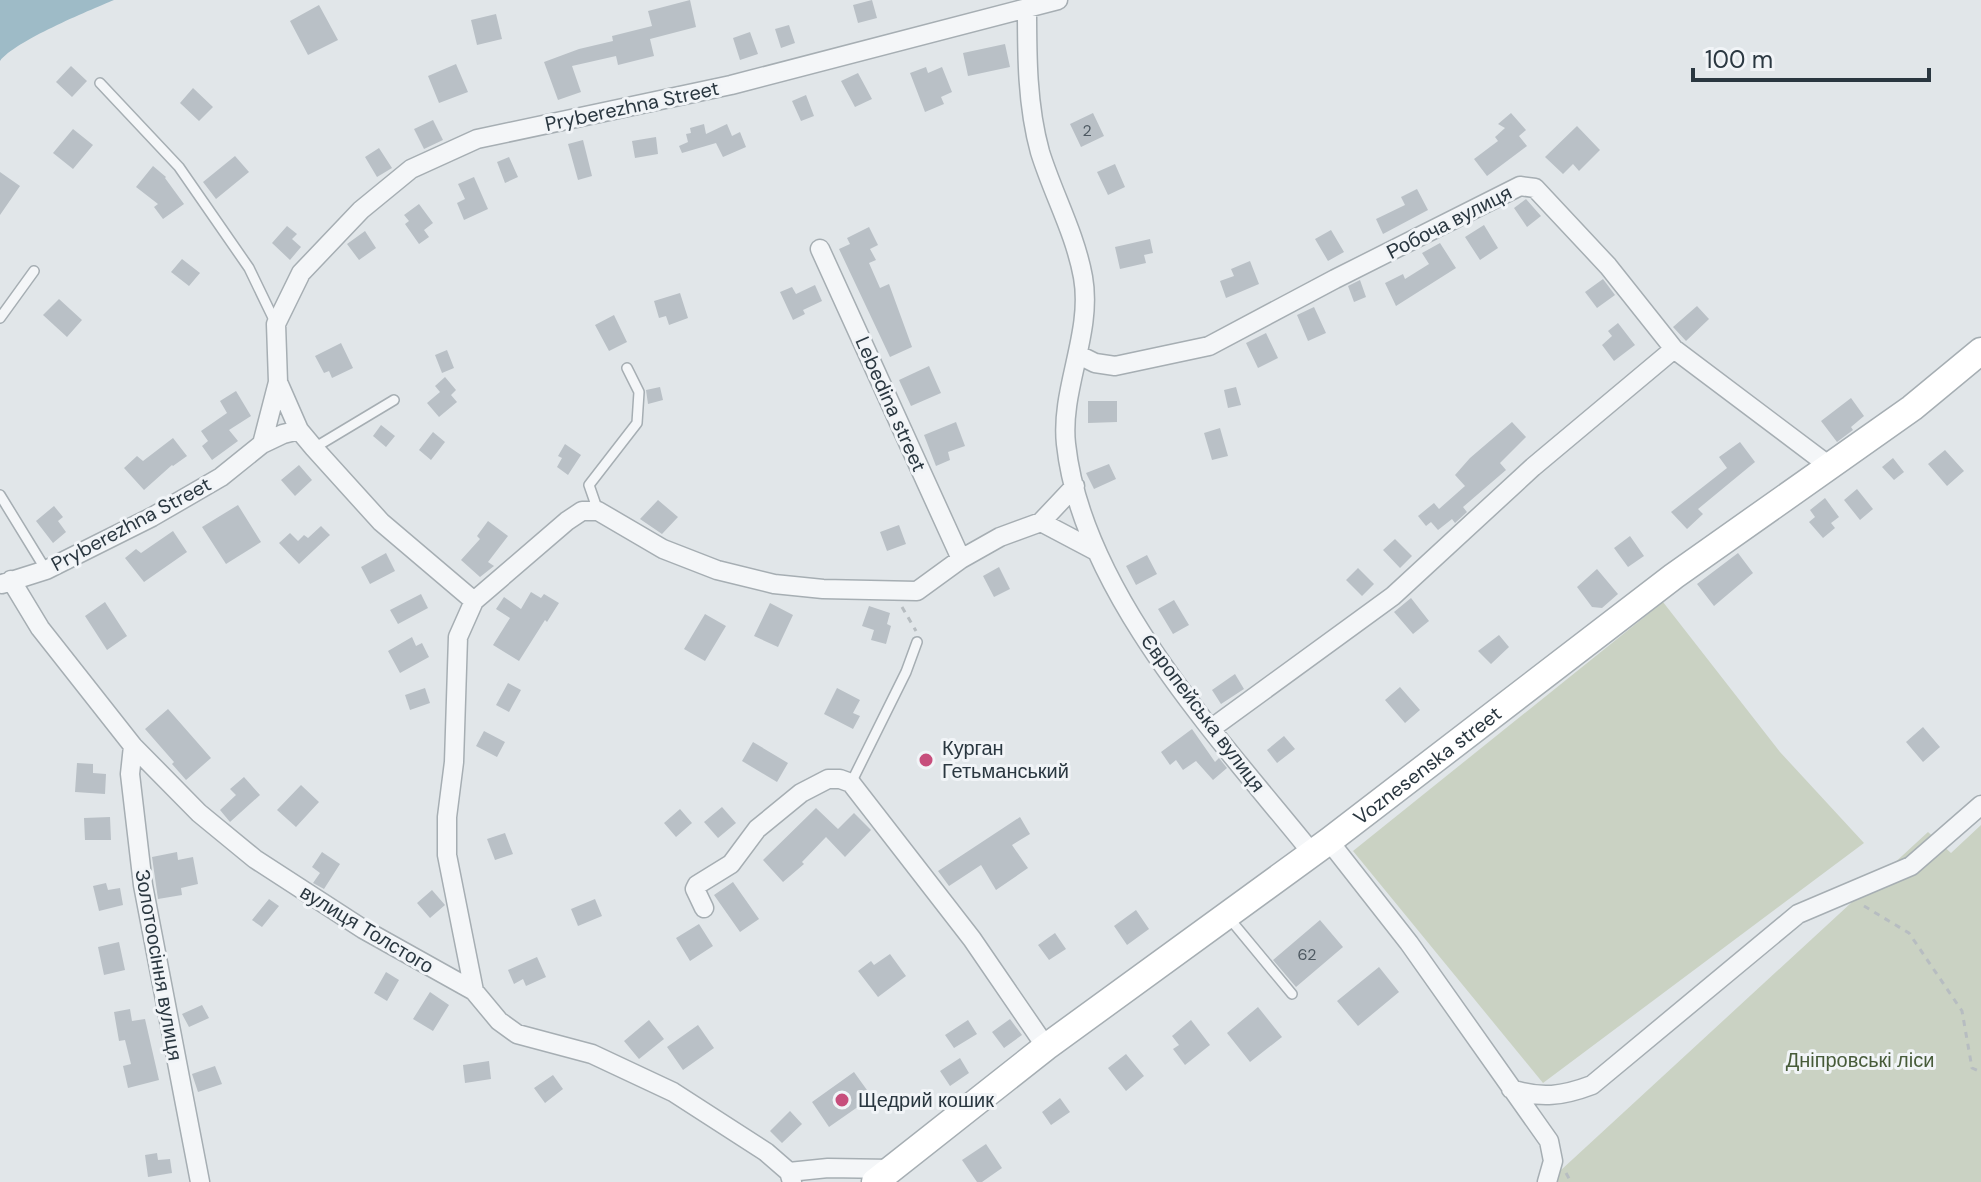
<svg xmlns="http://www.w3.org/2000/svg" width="1981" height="1182" font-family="'DM Sans',sans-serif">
<rect width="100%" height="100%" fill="#e1e6e9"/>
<path fill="#cad2c3" d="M1663,602l117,150 84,91 -321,240 -190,-232z
M1981,825v357h-433l380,-350 23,21z"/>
<path fill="#9ebbc7" d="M0,0h114c-26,11 -99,41 -114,61z"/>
<path fill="#b9c0c6" d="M690,0l6,27 -46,12 4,17 -36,9 -2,-9 -44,10 9,26 -23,8 -14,-38 35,-13 34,-8 -1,-5 40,-10 -4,-15z
M872,0l5,18 -19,5 -5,-18z
M319,5l19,35 -30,15 -18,-34z
M496,14l6,25 -25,6 -6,-25z
M789,25l6,18 -14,5 -6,-19z
M750,32l8,22 -18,6 -7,-22z
M1005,44l5,23 -42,9 -5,-23z
M456,64l12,28 -29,11 -11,-27z
M71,66l16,15 -15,16 -16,-15z
M926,67l2,6 14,-6 10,25 -11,5 3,7 -19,8 -15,-39z
M858,73l14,26 -17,8 -14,-26z
M193,88l20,19 -14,14 -19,-18z
M806,95l8,21 -13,5 -9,-20z
M1093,113l11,23 -23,11 -11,-23z
M1511,113l15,17 -7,6 8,10 -40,30 -13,-17 24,-18 -3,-4 10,-9 -7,-4z
M433,120l10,20 -19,9 -10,-20z
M704,124l2,10 21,-10 5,12 8,-4 6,15 -23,10 -7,-14 -34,10 -3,-7 9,-4 -2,-8 5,-1 -1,-5z
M1577,126l23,24 -21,21 -6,-7 -10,10 -18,-17z
M73,129l20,16 -20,24 -20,-16z
M656,137l2,17 -23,4 -3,-17z
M583,140l9,36 -14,4 -10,-36z
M379,148l13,20 -15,9 -12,-20z
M235,156l14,16 -33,27 -13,-17z
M509,157l9,20 -13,6 -8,-21z
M1115,164l10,23 -17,8 -11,-23z
M153,166l13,11 -1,1 19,26 -21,15 -9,-12 4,-3 -22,-17z
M0,172l20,14 -20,29z
M474,177l14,32 -24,11 -7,-17 8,-4 -7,-15z
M1417,189l11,21 -45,24 -7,-15 29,-14 -4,-8z
M1526,199l15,17 -14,11 -13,-19z
M419,204l14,19 -9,7 5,7 -10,7 -14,-20 4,-3 -5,-6z
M1484,225l14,23 -18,12 -15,-23z
M287,226l10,8 -5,5 9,8 -11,13 -18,-17z
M869,227l9,18 -8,4 6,11 -7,3 11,25 9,-4 23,63 -22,10 -51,-108 11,-5 -3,-6z
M1331,230l13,22 -16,9 -13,-22z
M365,231l11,17 -17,12 -12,-16z
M1150,239l3,14 -9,2 2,8 -26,6 -5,-22z
M1440,243l16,25 -60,38 -11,-23 18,-9 2,5 24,-15 -7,-11z
M182,259l18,14 -11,13 -18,-14z
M1250,261l9,23 -33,14 -6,-17 14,-5 -3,-7z
M1603,279l12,16 -18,13 -12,-16z
M1360,280l6,17 -12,5 -6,-16z
M815,285l7,16 -19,9 2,4 -12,6 -13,-28 12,-5 4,7z
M680,293l8,25 -19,7 -3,-9 -7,2 -5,-17z
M59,299l23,21 -15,17 -24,-22z
M1697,306l12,13 -23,22 -13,-14z
M1314,307l12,26 -18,8 -11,-26z
M614,315l13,27 -18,9 -14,-26z
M1618,323l17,22 -21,16 -12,-16 10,-9 -4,-5z
M1266,333l12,25 -20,10 -12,-25z
M341,343l12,25 -21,10 -3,-7 -5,2 -9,-17z
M447,350l7,18 -12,5 -7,-18z
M929,366l12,27 -30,13 -12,-26z
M445,377l11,13 -5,5 6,7 -18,15 -12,-14 13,-11 -5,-6z
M660,387l3,13 -15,4 -2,-14z
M1236,387l5,18 -13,3 -4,-18z
M236,391l15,25 -22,14 9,11 -26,19 -10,-14 6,-5 -7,-10 26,-18 -7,-12z
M1851,398l13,18 -13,11 2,3 -16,12 -16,-21z
M1088,401h29v21l-29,1z
M956,422l9,24 -17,6 2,8 -14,6 -12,-31z
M1512,422l14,15 -26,26 6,7 -43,37 4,5 -12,11 -3,-4 -14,11 -7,-8 -5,4 -8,-10 16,-13 5,6 26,-23 -10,-11 15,-17z
M381,425l14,11 -9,11 -13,-11z
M1220,428l8,28 -16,4 -8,-27z
M433,432l12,10 -14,18 -12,-10z
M173,438l14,18 -14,10 -1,-1 -28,25 -20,-22 13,-12 6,5z
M1740,442l15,20 -57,47 5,5 -16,15 -16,-17 56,-44 -8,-11z
M565,444l16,11 -13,20 -11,-8 5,-9 -4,-2z
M1945,450l19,21 -17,15 -19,-22z
M1893,458l11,14 -10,8 -12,-13z
M1109,464l7,15 -22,10 -8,-16z
M299,465l13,15 -17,16 -14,-16z
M1857,489l16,20 -13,11 -16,-20z
M1825,498l14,19 -8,6 4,5 -12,10 -14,-16 6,-5 -5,-7z
M658,500l20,17 -16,17 -22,-15z
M238,505l23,37 -35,22 -24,-37z
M54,506l9,11 -5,4 8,11 -13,11 -17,-22z
M488,521l20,15 -20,26 6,4 -14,11 -19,-17 19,-21 -3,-3z
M899,525l7,19 -19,7 -7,-19z
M321,526l9,9 -31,29 -20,-21 11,-10 8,8 6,-6 4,3z
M173,531l14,21 -43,30 -19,-24 11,-9 5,4z
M1630,536l14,20 -16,11 -14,-19z
M1395,539l17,17 -12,12 -17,-18z
M386,553l9,18 -25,13 -9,-17z
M1738,553l15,20 -39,33 -17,-22z
M1147,555l10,19 -21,11 -10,-19z
M999,567l11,22 -16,8 -11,-21z
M1358,568l16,16 -12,12 -16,-16z
M1597,569l21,25 -16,14 -10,-1 -15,-20z
M531,592l10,6 3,-4 15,9 -12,19 -2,-2 -26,41 -26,-16 17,-27 -14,-9 8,-12 17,12z
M421,594l7,14 -30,16 -8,-14z
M1411,598l18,23 -16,13 -19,-22z
M1174,600l15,25 -16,9 -15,-25z
M105,602l22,34 -20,14 -22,-34z
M770,603l23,12 -15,32 -24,-11z
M869,606l21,7 -3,11 4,2 -5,18 -15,-4 3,-10 -12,-4z
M705,614l21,12 -21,35 -21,-12z
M1499,635l10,12 -18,17 -13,-13z
M412,637l4,9 6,-3 7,14 -29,16 -12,-22z
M1235,674l9,15 -23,15 -9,-14z
M508,683l13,7 -12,22 -13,-7z
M1400,687l20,23 -15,13 -20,-23z
M425,688l5,15 -20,7 -5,-15z
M837,688l23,12 -7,13 7,3 -7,13 -29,-15z
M168,709l43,49 -25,22 -14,-16 2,-2 -29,-33z
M1923,727l17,20 -17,15 -17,-20z
M1192,729l23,33 4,-4 8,10 -14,12 -17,-19 -13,9 -7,-10 -6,5 -9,-13z
M484,731l21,11 -8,15 -21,-11z
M1284,736l11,13 -18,14 -10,-13z
M753,742l35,21 -11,19 -35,-21z
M77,763l16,1v9l13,1 -1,20 -30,-2z
M244,777l16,18 -30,27 -10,-12 16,-15 -6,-6z
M301,785l18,17 -23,25 -19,-17z
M722,807l14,16 -18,15 -14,-16z
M816,808l22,21 16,-16 17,17 -26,27 -19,-20 -24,25 2,2 -21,18 -20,-22z
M680,809l12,14 -16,14 -12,-14z
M110,817l1,23h-26l-1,-22z
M1020,817l10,17 -18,11 16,23 -32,22 -15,-25 -32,21 -11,-15z
M505,833l8,21 -18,6 -8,-21z
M177,852l1,8 15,-3 5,27 -17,4 1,7 -24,4 -6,-42z
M322,852l18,12 -16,25 -11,-6 7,-10 -8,-6z
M733,882l26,37 -19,13 -26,-37z
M106,883l2,7 12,-2 3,17 -24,6 -6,-25z
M432,890l13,15 -15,13 -13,-15z
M269,899l10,7 -17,21 -10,-7z
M595,899l7,17 -24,10 -7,-17z
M1136,910l13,19 -22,16 -13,-19z
M1320,920l23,27 -47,40 -23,-27z
M699,924l14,22 -23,15 -14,-23z
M1055,933l11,16 -17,11 -11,-15z
M119,942l6,28 -21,5 -6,-28z
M890,954l16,22 -28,21 -20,-26 13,-10 3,4z
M537,957l9,20 -20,9 -3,-7 -9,5 -6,-14z
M1379,967l20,25 -41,34 -21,-25z
M386,972l13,8 -12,21 -13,-8z
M430,992l19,13 -16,26 -20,-12z
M202,1005l7,13 -20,9 -7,-13z
M1258,1007l24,30 -32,25 -23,-29z
M130,1009l2,12 13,-2 14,61 -31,8 -5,-22 8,-2 -6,-24 -6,1 -5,-29z
M1010,1019l12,16 -18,13 -12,-16z
M649,1020l15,19 -25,20 -15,-18z
M968,1020l9,14 -23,14 -9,-13z
M1191,1020l19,25 -25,20 -12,-16 6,-4 -7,-9z
M698,1025l16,23 -31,22 -16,-23z
M1126,1054l18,22 -18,15 -18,-23z
M960,1058l9,15 -19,13 -10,-15z
M489,1061l2,18 -26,4 -2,-18z
M215,1066l7,18 -24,8 -6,-18z
M854,1072l18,25 -43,30 -17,-25z
M553,1075l10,14 -18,14 -11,-15z
M1060,1098l10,14 -19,13 -9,-13z
M790,1111l12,13 -20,19 -12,-12z
M986,1144l16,24 -20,14h-5l-15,-22z
M157,1153l1,7 12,-1 2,14 -24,4 -3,-22z"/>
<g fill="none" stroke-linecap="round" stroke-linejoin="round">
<defs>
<path id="lane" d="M100,83l79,84 70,101 27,56
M0,318l34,-47
M314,448l80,-48
M0,495l46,75
M598,511l-9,-26 48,-62 2,-31 -12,-24
M851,783l55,-111 11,-30
M1229,918l63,76"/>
<path id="street" d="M1027,8c0,47 0,97 13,144 13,42 35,81 43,125 10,56 -23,112 -17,167 16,149 155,296 246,409
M820,249l141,310
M1079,355l16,8 20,3 94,-20 126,-67 185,-93 15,2 73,78 66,83 154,116
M262,444l16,-62
M1041,522l53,28
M11,580l29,48 93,118 66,67 56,46 108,70 111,62 25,30 18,13 75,20 81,38 93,60 23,20 3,10
M2,584l44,-14 106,-53 69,-40 41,-33 21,-10 16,-4
M474,601l-93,-79 -67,-74 -15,-18 -21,-48 -2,-58 25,-51 60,-63 50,-41 66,-30 254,-54 327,-85
M1212,728l181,-132 140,-129 141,-118
M133,746l-3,28 13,111 57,297
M1329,841l80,102 140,198 4,20 -6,21
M704,908l-9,-19 2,-4 34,-21 26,-35 44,-36 27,-14h12l11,4 121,156 74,108
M474,991l-27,-136v-38l7,-55 4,-125 16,-36 93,-80 15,-10h16l65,38 54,21 57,14 49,5 94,2 44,-32 39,-22 41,-15 34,-36
M1511,1089c30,10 52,7 81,-4l206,-171 113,-48 70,-61
M789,1172l39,-4 63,1"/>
<g id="secondary">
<path id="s1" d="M875,1182l171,-135 283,-206 345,-265 238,-168 69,-57"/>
</g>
</defs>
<use href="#lane" stroke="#a6aeb3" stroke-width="12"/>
<use href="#street" stroke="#a6aeb3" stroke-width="21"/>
<use href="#secondary" stroke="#a6aeb3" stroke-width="29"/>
<path stroke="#b7bdc1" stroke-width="3" stroke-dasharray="6 6" stroke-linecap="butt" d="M902,607l14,24
M1864,906l45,27 53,78 10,57 9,4
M1566,1173l5,9"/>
<use href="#lane" stroke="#f4f6f8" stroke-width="9"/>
<use href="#street" stroke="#f4f6f8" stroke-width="18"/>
<use href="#secondary" stroke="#fff" stroke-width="26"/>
</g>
<g fill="#c74e7c" stroke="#f1f4f7" stroke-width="3">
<circle cx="926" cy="760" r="8"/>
<circle cx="842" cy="1100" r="8"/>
</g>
<g text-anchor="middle" stroke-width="6" stroke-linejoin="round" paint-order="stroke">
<g font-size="16" fill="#4e5962">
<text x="1087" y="136">2</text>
<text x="1307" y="960">62</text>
</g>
<g font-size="20" fill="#2a3740" stroke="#f1f4f7">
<text transform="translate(632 106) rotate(-12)" y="7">Pryberezhna Street</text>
<text transform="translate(1449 222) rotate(-27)" y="7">Робоча вулиця</text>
<text transform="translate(891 404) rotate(66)" y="7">Lebedina street</text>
<text transform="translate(131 524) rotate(-28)" y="7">Pryberezhna Street</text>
<text transform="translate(1203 713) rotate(53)" y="7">Європейська вулиця</text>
<text dy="7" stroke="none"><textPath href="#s1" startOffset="692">Voznesenska street</textPath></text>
<text transform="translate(367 929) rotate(31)" y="7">вулиця Толстого</text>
<text transform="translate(159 965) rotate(80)" y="7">Золотоосіння вулиця</text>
</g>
<g font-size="20" fill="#2a3740" stroke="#f1f4f7" text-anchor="start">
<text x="942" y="755">Курган<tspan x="942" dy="23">Гетьманський</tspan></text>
<text x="858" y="1107">Щедрий кошик</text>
</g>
<g font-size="20" fill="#475b39" stroke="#f1f4f7">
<text x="1860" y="1067">Дніпровські ліси</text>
</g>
</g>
<path d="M1693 68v12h236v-12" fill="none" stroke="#2a3740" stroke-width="4"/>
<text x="1705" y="68" font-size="24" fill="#2a3740" stroke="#f1f4f7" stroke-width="6" paint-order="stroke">100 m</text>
</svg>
